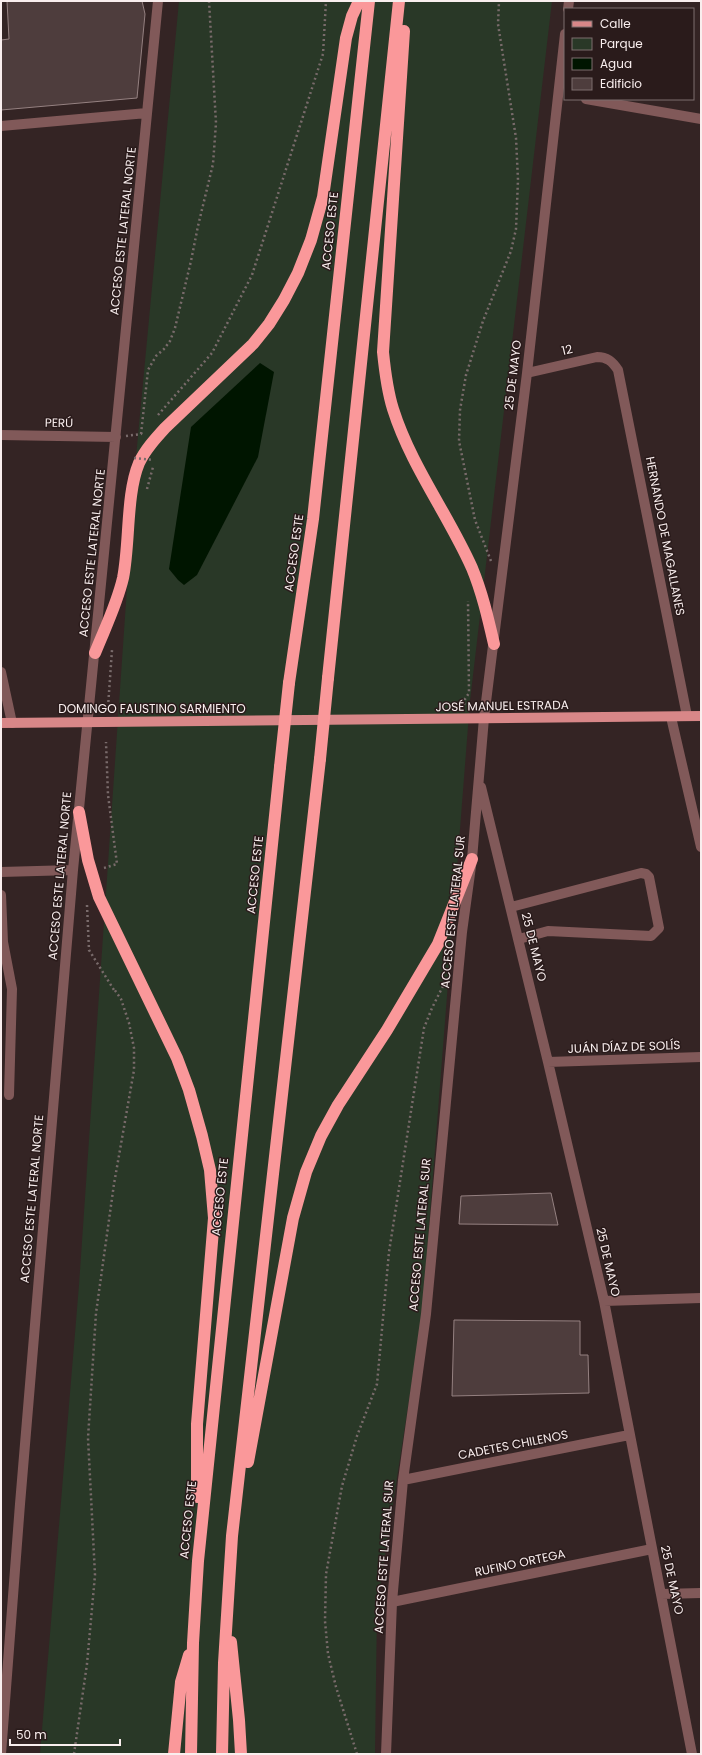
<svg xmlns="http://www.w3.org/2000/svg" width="702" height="1755" font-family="Poppins,sans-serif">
<rect width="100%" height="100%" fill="#342424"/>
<path fill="#293827" d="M179,1h373l-82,700 -48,615 -45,291 -2,147h-335l39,-469 57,-828z"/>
<path fill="#001500" d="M260,363l14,9 -16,85 -61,118 -13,10 -6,-5 -9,-11 22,-142z"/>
<path fill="#4e3d3d" stroke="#958181" d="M7,1h135l3,13 -8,84 -136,12v-70l8,-1z
M551,1193l7,32 -99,-1 2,-28z
M454,1320l126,1v34h8l1,38 -137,3z"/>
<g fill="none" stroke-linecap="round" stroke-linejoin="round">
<path stroke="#796b6b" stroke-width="2.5" stroke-dasharray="2 3" stroke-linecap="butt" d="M158,415l54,-62 40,-78 71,-221 3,-53
M141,434l7,-64 8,-14 8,-7 6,-8 5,-13 16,-67 7,-35 15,-62 3,-41 -7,-122
M126,436l15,-2 1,-2
M147,489l6,-22
M491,561l-16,-41 -16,-79 1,-31 6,-35 17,-54 28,-70 5,-22 2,-49 -2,-42 -18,-114 1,-23
M464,705l1,-6 4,-6 -1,-92
M108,707l4,-57
M104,868l13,-4 -9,-69 -2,-53
M87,905l2,45 25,40
M74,1754l13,-90 8,-89 -7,-137 8,-125 18,-129 20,-114v-22l-5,-25 -8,-24 -7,-10
M357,1754l-21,-67 -8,-33 -3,-33 1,-47 16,-88 15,-50 20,-52 12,-132 35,-224 8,-20 13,-26"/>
<path stroke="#815959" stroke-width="10" d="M568,9l1,-8
M586,99l115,20
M1,126l146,-13
M527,373l70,-16c10,0 15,4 21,13l69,346
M1,435l115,2
M1,672l11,51
M671,717l30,130
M481,787l67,275 56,239 88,453
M1,872l72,-2
M1,895l2,47 9,47 -3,106
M511,907l130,-34 5,1 3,3 10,51 -8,8 -103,-5 -29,8
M548,1062l153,-5
M604,1301l97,-3
M403,1480l226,-45
M662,1594l39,-1
M392,1602l260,-53
M1,1754l19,-250 53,-634 85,-869
M386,1754l6,-152 11,-122 23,-166 36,-382 10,-73 12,-141 43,-345 38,-339"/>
<path stroke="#d88788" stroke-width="10" d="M1,723l700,-7"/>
<path stroke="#fa989a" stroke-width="12" d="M404,31l-21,321c2,20 4,38 10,57 18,57 55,105 79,159 10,24 16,50 22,76
M95,653c10,-25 22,-49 28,-75 7,-35 3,-84 16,-115 6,-13 16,-24 26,-35l88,-84 16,-20 15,-24 14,-27 13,-33 12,-43 23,-159 6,-22 7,-15
M328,678l71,-677
M289,683l24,-164 56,-518
M79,812l9,48 11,37 78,161 12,32 13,46 8,34 4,48 -17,206v73
M248,1462l45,-244 13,-46 15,-36 17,-31 49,-75 51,-86 34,-85
M231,1642l8,78 2,34
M174,1754l7,-72 8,-27
M191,1754l2,-111 5,-82 82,-794
M222,1754l2,-91 8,-127 88,-777"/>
<path stroke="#796b6b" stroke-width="2.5" stroke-dasharray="2 3" stroke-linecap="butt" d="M134,458l19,2"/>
<path stroke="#fa989a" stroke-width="12" d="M320,759l8,-81
M280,767l9,-84"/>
</g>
<g text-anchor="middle" stroke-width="3" stroke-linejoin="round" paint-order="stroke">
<g font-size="12" fill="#f9eeee" stroke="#2a1b1b">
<text transform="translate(123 231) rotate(-84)" y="4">ACCESO ESTE LATERAL NORTE</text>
<text transform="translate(330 231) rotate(-84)" y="4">ACCESO ESTE</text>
<text transform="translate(567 350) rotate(-13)" y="4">12</text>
<text transform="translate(513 375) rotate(-83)" y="4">25 DE MAYO</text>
<text transform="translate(59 423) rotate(1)" y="4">PERÚ</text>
<text transform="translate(665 536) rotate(79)" y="4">HERNANDO DE MAGALLANES</text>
<text transform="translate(92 553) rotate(-84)" y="4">ACCESO ESTE LATERAL NORTE</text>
<text transform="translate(294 553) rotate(-82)" y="4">ACCESO ESTE</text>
<text transform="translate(502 706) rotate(-1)" y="4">JOSÉ MANUEL ESTRADA</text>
<text x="152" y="713">DOMINGO FAUSTINO SARMIENTO</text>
<text transform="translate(255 875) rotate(-84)" y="4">ACCESO ESTE</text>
<text transform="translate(60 876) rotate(-85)" y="4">ACCESO ESTE LATERAL NORTE</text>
<text transform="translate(453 912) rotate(-84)" y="4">ACCESO ESTE LATERAL SUR</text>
<text transform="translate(534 947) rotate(76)" y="4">25 DE MAYO</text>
<text transform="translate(624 1047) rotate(-2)" y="4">JUÁN DÍAZ DE SOLÍS</text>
<text transform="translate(220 1197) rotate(-84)" y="4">ACCESO ESTE</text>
<text transform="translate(32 1199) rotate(-85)" y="4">ACCESO ESTE LATERAL NORTE</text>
<text transform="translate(420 1235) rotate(-85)" y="4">ACCESO ESTE LATERAL SUR</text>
<text transform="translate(608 1262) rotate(77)" y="4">25 DE MAYO</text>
<text transform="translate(513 1445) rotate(-11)" y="4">CADETES CHILENOS</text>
<text transform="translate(188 1520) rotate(-84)" y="4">ACCESO ESTE</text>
<text transform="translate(384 1557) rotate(-86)" y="4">ACCESO ESTE LATERAL SUR</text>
<text transform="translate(520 1563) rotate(-12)" y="4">RUFINO ORTEGA</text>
<text transform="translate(672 1580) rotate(78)" y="4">25 DE MAYO</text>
</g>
</g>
<rect width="702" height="1755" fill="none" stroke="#f9eeee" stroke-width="4"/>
<rect x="564" y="8" width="130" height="92" fill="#2a1b1b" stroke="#7d6f6f"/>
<rect x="572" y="21" width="20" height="6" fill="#d88788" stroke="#7d6f6f"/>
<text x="600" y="28" font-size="12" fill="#f9eeee">Calle</text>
<rect x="572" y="38" width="20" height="12" fill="#293827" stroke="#7d6f6f"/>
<text x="600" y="48" font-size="12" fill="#f9eeee">Parque</text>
<rect x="572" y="58" width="20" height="12" fill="#001500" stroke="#7d6f6f"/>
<text x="600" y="68" font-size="12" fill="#f9eeee">Agua</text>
<rect x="572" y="78" width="20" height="12" fill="#4e3d3d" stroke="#7d6f6f"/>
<text x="600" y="88" font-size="12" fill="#f9eeee">Edificio</text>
<path d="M10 1739v6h110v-6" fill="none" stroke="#f9eeee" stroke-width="2"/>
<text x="16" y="1739" font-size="12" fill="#f9eeee" stroke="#2a1b1b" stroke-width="3" paint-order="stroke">50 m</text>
</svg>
